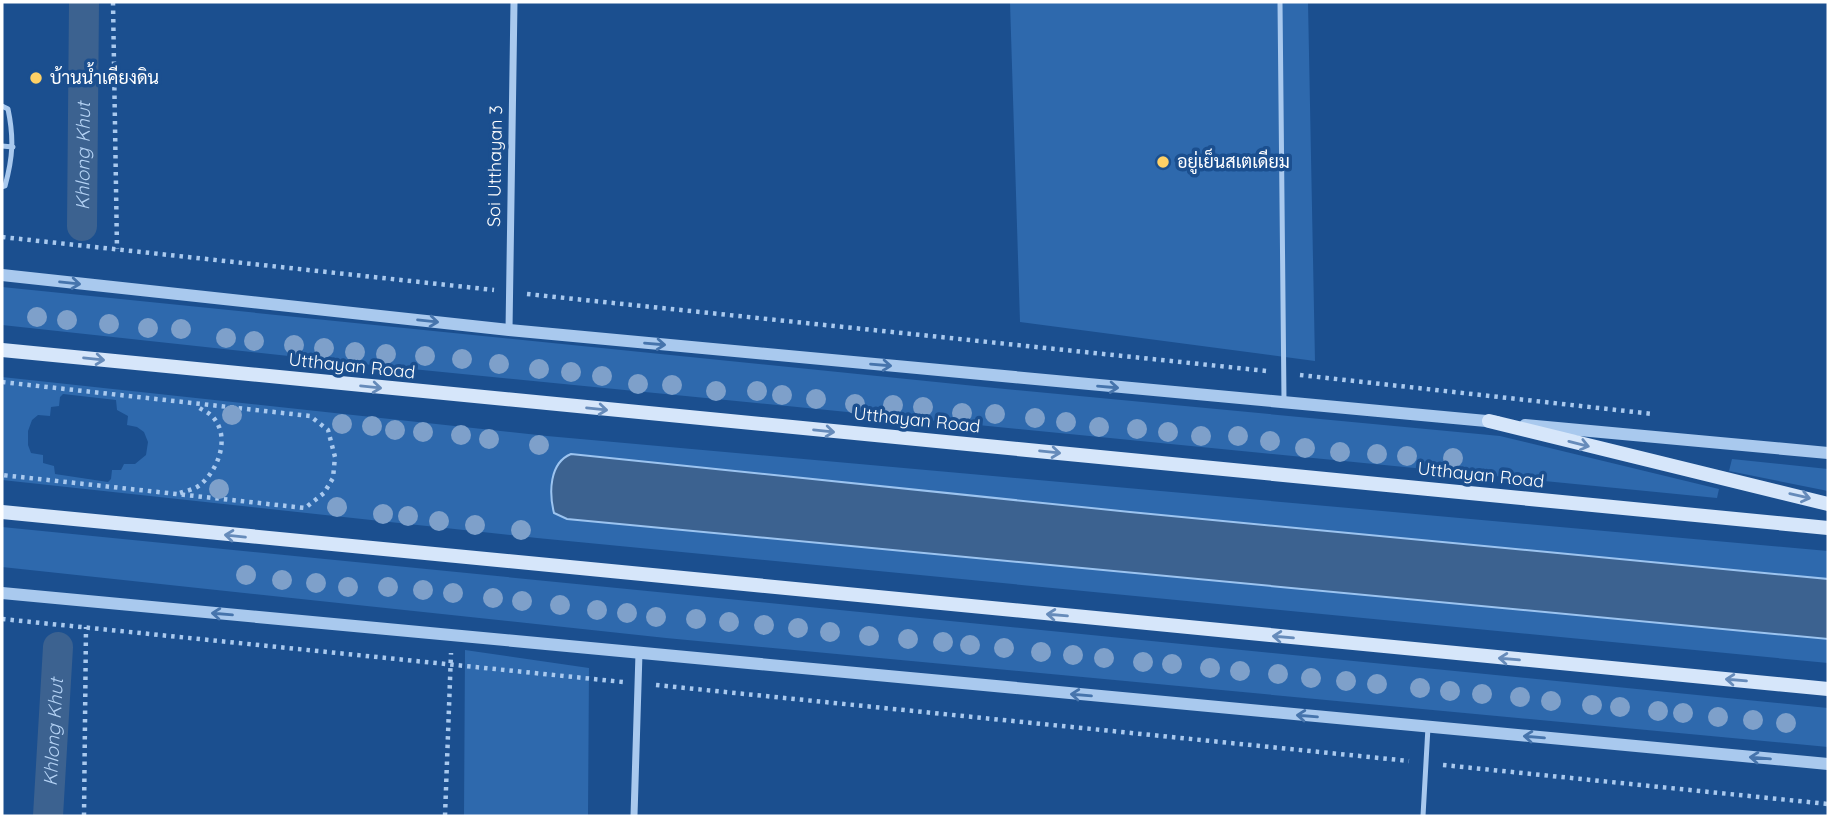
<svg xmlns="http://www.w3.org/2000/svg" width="1830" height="818" font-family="Quicksand,Sarabun,sans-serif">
<rect width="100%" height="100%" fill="#1b4f8f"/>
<path fill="#2e69ad" d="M1010,2h298l7,359 -295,-39z
M2,287l993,101 505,48 219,53 -2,9 -1345,-133 -370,-40z
M2,377l545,59 1281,115v28l-698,-67 -576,1 13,6 1261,120v24l-1291,-125 -535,-58z
M1732,459l96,10v22l-99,-20z
M2,527l1826,181v39l-1162,-109 -664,-71z
M465,650l124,18 -1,148h-124z"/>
<path fill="#3c6290" stroke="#9cc4f0" stroke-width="2" d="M571,454l559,58 698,67v60l-1261,-120 -13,-6c-5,-20 -5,-50 17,-59z"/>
<path fill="#1b4f8f" d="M63,394l53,6 1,10 11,6 -1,9 10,2 7,5 4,10 -2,13 -11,9h-11l-3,6h-9l-1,9 -3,3 -53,-8 -1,-8 -11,-3v-8l-12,-2 -3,-8v-14l4,-11 6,-5 12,1 1,-9 8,-1 1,-9z"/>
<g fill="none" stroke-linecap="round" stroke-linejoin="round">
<g stroke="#3c6290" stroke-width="30">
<path id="s1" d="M82,226l2,-224"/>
<path id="s2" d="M48,816l10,-169"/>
</g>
<path stroke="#a9c9ee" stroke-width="4.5" stroke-dasharray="3.5 5" stroke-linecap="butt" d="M113,2l4,247
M2,237l492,53
M527,294l740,77
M1300,375l353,39
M2,382l308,34 18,14 7,27 -2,21 -9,15 -19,15 -303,-33
M180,493c6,-2 15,-4 20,-8 19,-16 31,-49 12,-69 -4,-4 -10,-6 -14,-9
M2,619l621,63
M656,685l753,76
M1443,765l385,39
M84,816l2,-189
M445,816l6,-163"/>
<path stroke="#a9c9ee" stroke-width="5" d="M1280,2l4,398
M2,106l6,3c6,29 5,48 -3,77l-3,1
M2,146l11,1
M1423,816l5,-89"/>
<path stroke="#a9c9ee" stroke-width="7" d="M509,330l5,-328
M634,816l5,-163"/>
<path stroke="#a9c9ee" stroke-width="12" d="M2,275l507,55 988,92
M1525,425l303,28
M2,593l1826,171"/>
<path stroke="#d6e6fa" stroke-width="14" d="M2,350l1826,178
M1489,421l339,83
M2,512l1826,177"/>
</g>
<g fill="#7ea0ca">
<circle cx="37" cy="317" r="10"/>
<circle cx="67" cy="320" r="10"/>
<circle cx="109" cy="324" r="10"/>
<circle cx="148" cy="328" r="10"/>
<circle cx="181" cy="329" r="10"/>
<circle cx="226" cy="338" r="10"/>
<circle cx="254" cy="341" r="10"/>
<circle cx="294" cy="345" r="10"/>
<circle cx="324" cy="348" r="10"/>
<circle cx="355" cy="352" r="10"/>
<circle cx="386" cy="354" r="10"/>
<circle cx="425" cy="356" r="10"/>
<circle cx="462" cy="359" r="10"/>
<circle cx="499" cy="364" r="10"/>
<circle cx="539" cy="369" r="10"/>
<circle cx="571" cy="372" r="10"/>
<circle cx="602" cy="376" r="10"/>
<circle cx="638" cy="384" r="10"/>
<circle cx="672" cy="385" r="10"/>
<circle cx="716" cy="391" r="10"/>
<circle cx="757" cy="391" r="10"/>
<circle cx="782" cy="395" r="10"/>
<circle cx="816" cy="399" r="10"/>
<circle cx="855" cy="404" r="10"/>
<circle cx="893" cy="405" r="10"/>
<circle cx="923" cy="407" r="10"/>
<circle cx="962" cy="413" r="10"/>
<circle cx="995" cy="414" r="10"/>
<circle cx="232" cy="415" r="10"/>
<circle cx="1035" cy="418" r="10"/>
<circle cx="1066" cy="422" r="10"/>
<circle cx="342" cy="424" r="10"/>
<circle cx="372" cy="426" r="10"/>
<circle cx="1099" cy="427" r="10"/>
<circle cx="1137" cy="429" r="10"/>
<circle cx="395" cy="430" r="10"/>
<circle cx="423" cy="432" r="10"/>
<circle cx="1168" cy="432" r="10"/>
<circle cx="461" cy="435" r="10"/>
<circle cx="1201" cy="436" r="10"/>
<circle cx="1238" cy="436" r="10"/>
<circle cx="489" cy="439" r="10"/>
<circle cx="1270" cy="441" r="10"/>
<circle cx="539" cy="445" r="10"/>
<circle cx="1305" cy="448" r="10"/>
<circle cx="1340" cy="452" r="10"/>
<circle cx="1377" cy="454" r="10"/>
<circle cx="1407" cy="456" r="10"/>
<circle cx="1453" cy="458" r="10"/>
<circle cx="219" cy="489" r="10"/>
<circle cx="337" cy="507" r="10"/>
<circle cx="383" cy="514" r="10"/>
<circle cx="408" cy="516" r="10"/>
<circle cx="439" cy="521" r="10"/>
<circle cx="475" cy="525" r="10"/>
<circle cx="521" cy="530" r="10"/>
<circle cx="246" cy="575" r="10"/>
<circle cx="282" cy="580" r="10"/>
<circle cx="316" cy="583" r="10"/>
<circle cx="348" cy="587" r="10"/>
<circle cx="388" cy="587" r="10"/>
<circle cx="423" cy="590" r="10"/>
<circle cx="453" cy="593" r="10"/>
<circle cx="493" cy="598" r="10"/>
<circle cx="522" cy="601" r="10"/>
<circle cx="560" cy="605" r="10"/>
<circle cx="597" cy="610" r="10"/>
<circle cx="627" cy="613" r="10"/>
<circle cx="656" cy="617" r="10"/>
<circle cx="696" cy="619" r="10"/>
<circle cx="729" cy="622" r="10"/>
<circle cx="764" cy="625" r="10"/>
<circle cx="798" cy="628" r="10"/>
<circle cx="830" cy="632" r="10"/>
<circle cx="869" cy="636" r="10"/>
<circle cx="908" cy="639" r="10"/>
<circle cx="943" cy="642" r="10"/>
<circle cx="970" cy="645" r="10"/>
<circle cx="1004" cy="648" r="10"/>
<circle cx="1041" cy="652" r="10"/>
<circle cx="1073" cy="655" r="10"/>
<circle cx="1104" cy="658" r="10"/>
<circle cx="1143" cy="662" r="10"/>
<circle cx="1172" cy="664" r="10"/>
<circle cx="1210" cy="668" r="10"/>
<circle cx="1240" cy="671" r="10"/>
<circle cx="1278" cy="674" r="10"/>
<circle cx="1311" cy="678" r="10"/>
<circle cx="1346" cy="681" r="10"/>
<circle cx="1377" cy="684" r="10"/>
<circle cx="1420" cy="688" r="10"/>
<circle cx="1450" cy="691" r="10"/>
<circle cx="1482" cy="694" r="10"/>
<circle cx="1520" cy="697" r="10"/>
<circle cx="1551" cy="701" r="10"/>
<circle cx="1592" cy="705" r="10"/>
<circle cx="1620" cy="707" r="10"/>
<circle cx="1658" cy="711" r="10"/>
<circle cx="1683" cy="713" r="10"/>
<circle cx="1718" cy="717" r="10"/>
<circle cx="1753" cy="720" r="10"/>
<circle cx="1786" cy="723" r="10"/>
</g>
<defs><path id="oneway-shaft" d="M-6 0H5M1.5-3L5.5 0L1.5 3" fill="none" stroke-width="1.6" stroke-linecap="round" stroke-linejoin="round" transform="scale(1.75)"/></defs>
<g stroke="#4674ac">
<use href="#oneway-shaft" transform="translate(70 283) rotate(6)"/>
<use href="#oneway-shaft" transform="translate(428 321) rotate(6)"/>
<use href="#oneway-shaft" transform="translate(655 344) rotate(5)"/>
<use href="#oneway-shaft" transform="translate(881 365) rotate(5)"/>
<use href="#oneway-shaft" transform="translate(1108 387) rotate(5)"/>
<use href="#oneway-shaft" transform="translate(222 614) rotate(-175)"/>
<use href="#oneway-shaft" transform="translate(1081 695) rotate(-175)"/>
<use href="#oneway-shaft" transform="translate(1307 716) rotate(-175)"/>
<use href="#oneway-shaft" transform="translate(1534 737) rotate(-175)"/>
<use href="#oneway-shaft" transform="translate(1760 758) rotate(-175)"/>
</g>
<g stroke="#668bba">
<use href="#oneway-shaft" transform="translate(94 359) rotate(6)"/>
<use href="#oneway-shaft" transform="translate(371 387) rotate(6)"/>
<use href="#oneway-shaft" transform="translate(597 409) rotate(6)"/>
<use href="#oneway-shaft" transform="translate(824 431) rotate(6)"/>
<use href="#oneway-shaft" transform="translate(1579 444) rotate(14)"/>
<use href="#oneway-shaft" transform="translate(1050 452) rotate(6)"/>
<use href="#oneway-shaft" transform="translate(1800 496) rotate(13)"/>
<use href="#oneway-shaft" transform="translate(235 536) rotate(-174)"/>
<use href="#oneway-shaft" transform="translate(1057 615) rotate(-175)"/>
<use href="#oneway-shaft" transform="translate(1283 637) rotate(-175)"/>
<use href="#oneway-shaft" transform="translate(1509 659) rotate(-175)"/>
<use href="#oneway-shaft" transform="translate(1736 680) rotate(-175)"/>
</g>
<g fill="#ffd166" stroke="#1b4f8f" stroke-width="2.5">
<circle cx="36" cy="78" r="7"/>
<circle cx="1163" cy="162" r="7"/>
</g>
<g text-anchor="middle" stroke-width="7" stroke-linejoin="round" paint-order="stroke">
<g font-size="18" fill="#fff" stroke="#1b4f8f" text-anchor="start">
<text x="50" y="84">บ้านน้ำเคียงดิน</text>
<text x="1177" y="168">อยู่เย็นสเตเดียม</text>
</g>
<g font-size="18" fill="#fff" stroke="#1b4f8f">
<text transform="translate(495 166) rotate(-89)" y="6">Soi Utthayan 3</text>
<text transform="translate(352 366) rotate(6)" y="6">Utthayan Road</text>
<text transform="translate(917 420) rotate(6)" y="6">Utthayan Road</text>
<text transform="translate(1481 475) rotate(6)" y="6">Utthayan Road</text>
</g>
<g font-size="19" font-style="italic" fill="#b5d3f5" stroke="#1b4f8f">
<text dy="7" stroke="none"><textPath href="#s1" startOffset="70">Khlong Khut</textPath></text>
<text dy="7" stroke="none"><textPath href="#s2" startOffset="84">Khlong Khut</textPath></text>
</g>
</g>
<rect width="1830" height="818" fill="none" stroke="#ffffff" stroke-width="7"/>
</svg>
